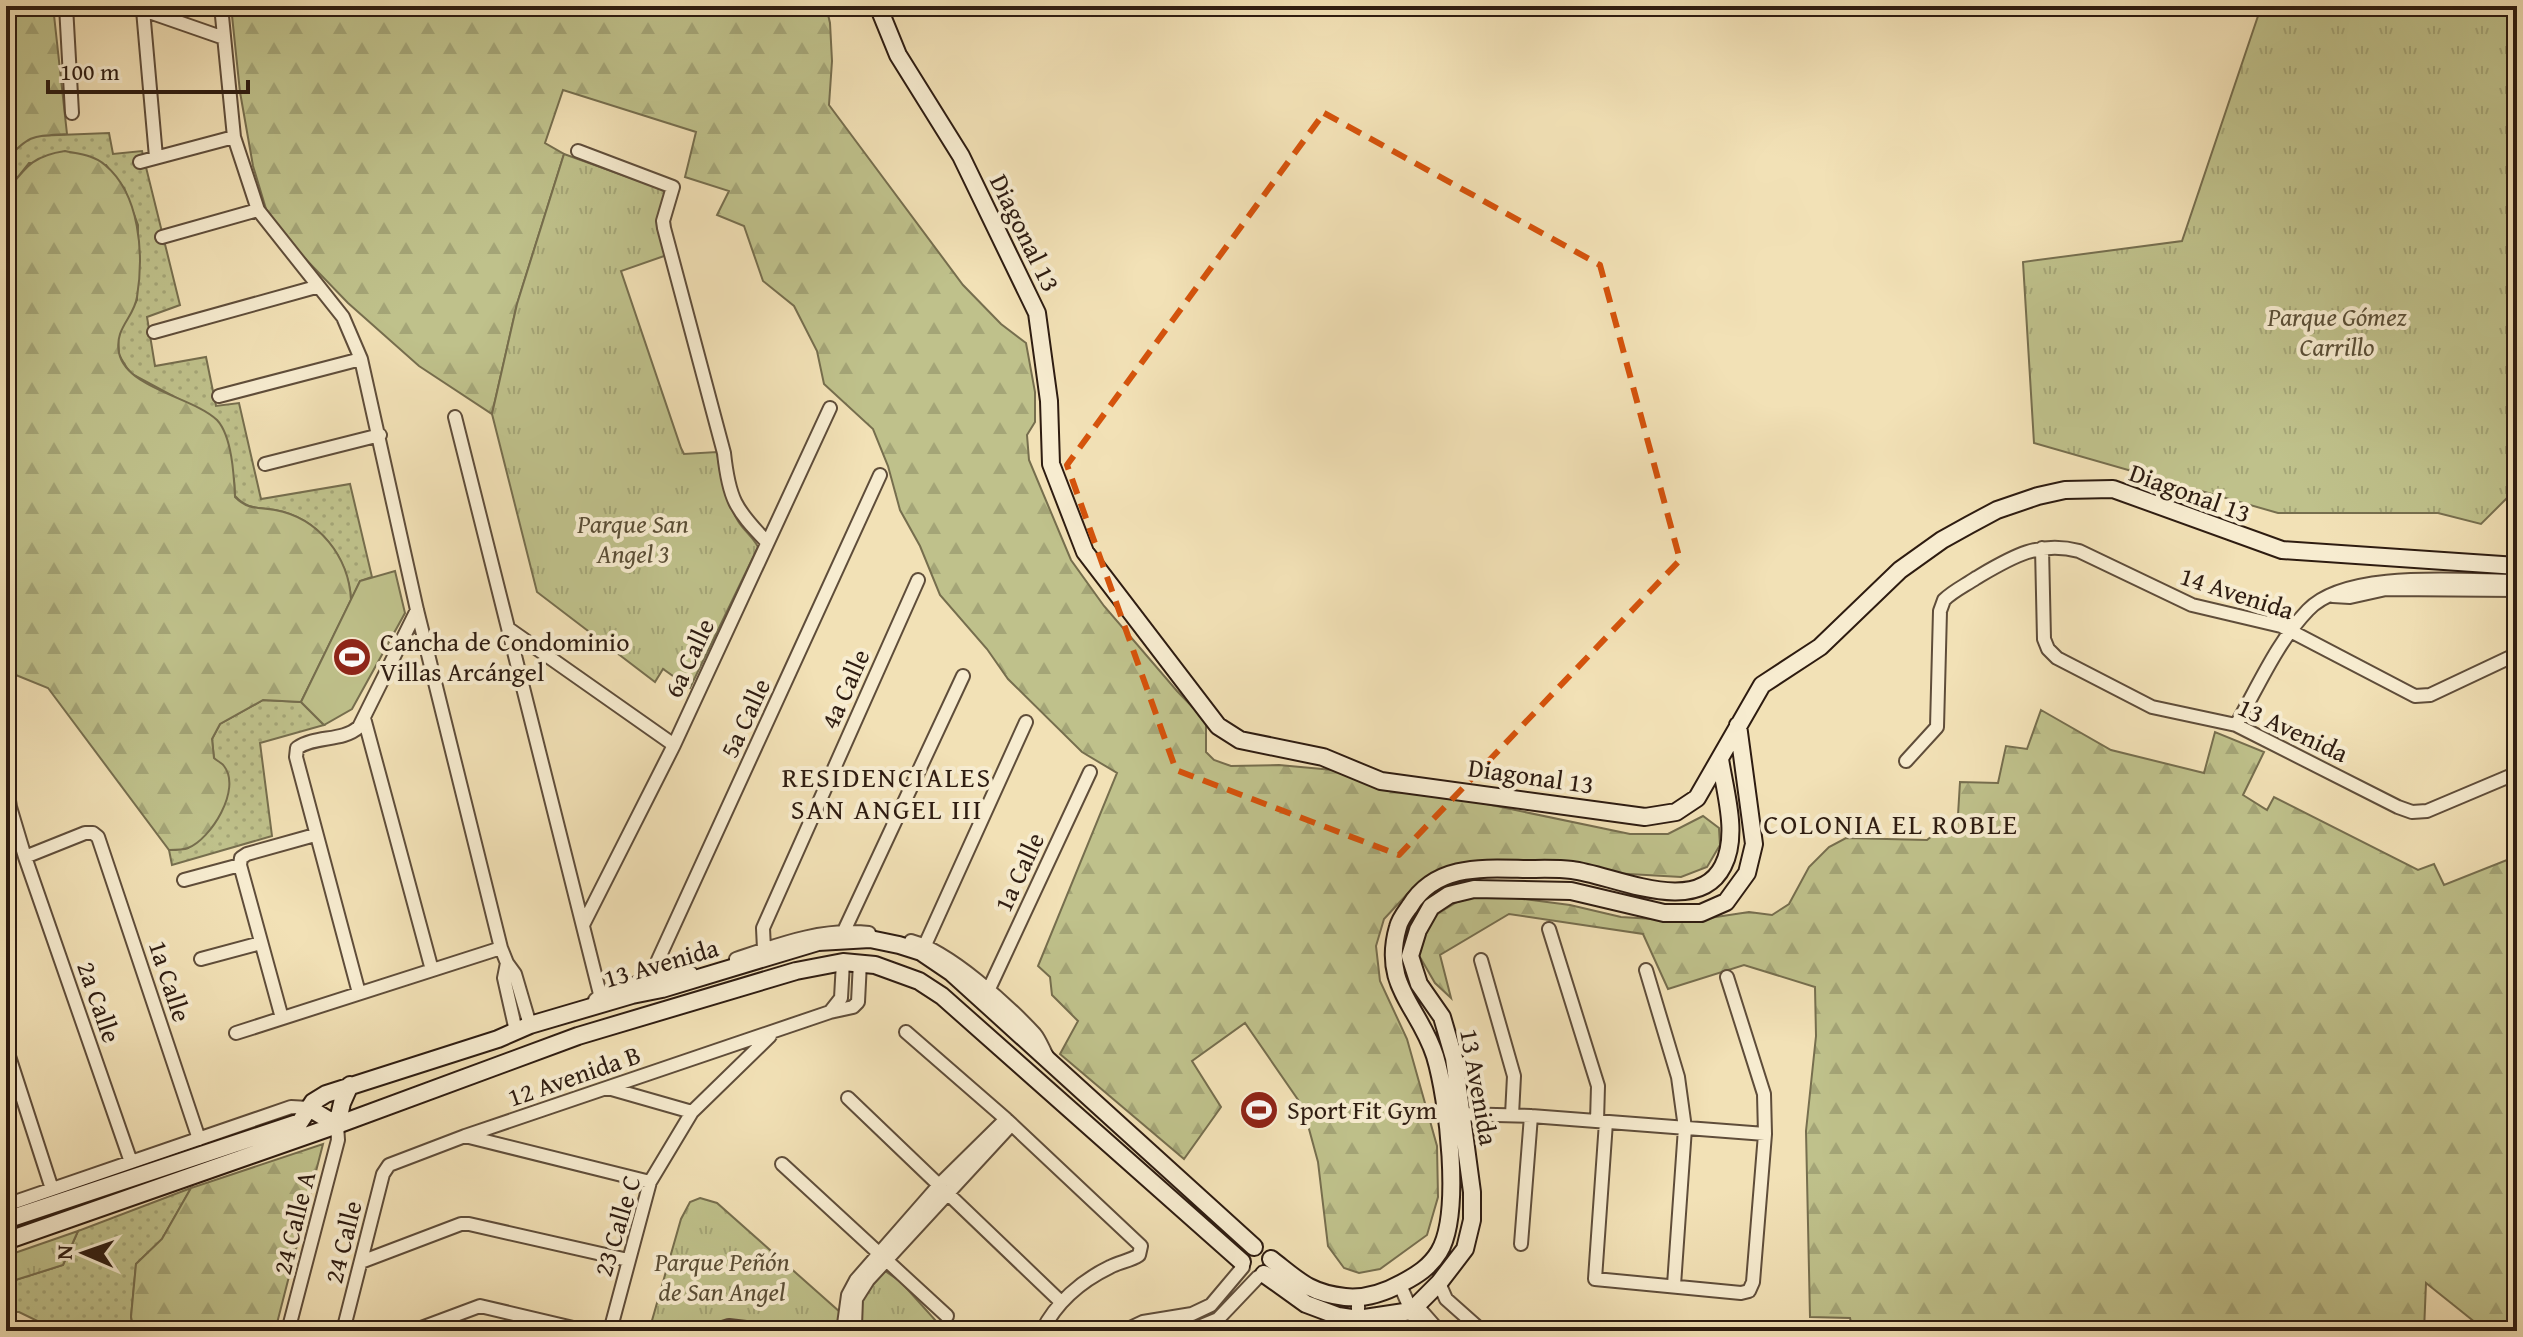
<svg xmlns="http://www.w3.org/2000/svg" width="2523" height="1337" font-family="'Gentium Book Plus',serif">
<defs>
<pattern id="grass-dots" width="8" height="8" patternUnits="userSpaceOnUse" patternTransform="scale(2)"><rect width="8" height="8" fill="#bfc18b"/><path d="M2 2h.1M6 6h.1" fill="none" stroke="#a4a577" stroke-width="1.8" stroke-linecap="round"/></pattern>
<pattern id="forest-firs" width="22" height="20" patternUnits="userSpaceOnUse" patternTransform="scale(2)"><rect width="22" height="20" fill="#bfc18b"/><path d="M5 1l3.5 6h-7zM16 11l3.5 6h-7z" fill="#a4a577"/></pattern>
<pattern id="park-tufts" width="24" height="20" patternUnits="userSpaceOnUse" patternTransform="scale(2)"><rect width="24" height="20" fill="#bfc18b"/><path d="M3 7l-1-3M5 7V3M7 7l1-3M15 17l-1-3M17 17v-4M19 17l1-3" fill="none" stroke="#a4a577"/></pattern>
</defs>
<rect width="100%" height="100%" fill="#f2e1b6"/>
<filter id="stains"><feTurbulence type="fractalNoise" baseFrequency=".0025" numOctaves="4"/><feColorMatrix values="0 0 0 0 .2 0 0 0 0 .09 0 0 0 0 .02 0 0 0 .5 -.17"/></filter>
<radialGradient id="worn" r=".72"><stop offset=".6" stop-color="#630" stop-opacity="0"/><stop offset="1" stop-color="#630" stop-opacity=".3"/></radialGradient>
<path fill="url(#grass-dots)" stroke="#766e4e" stroke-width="2" d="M109,133l4,21 29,-3 38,154 -33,12 8,49 51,-9 10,49 23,-3 22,96 89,-15 22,93 -12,4 -9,19c-3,-43 -32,-82 -76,-90 -18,-3 -27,0 -40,-14l-1,-17 -35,-69 -69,-37 -11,-18 -1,-22 19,-33 1,-75 -14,-37 -18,-23 -77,-2 -23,29v-32l16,-18 11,-6z
M263,700l38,2 23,23 -64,18 12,93 -100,29 -3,-15 19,-2 26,-89 -2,-20 8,-15z
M191,1188l-29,51 -26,25 -5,53 3,14h-76l-39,-19h-13v-29l57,-18 15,-34z"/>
<path fill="url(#forest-firs)" stroke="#766e4e" stroke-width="2" d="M6,6h47l14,128c-34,2 -37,0 -61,26z
M231,6h595l4,17 2,38 -3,44 134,180 38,39 25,19 9,49v30l-8,13 2,25 42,100 33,46 73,85 29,30v31l8,8 17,6 48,-1 54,5 51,19 88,12 158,33h38l35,-18 16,12 1,17 -13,22 -26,10 -211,-12 -30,5 -30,21 -26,28 -8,27 4,35 27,58 30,107 1,51 -11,38 -47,34 -21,4 -15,-5 -16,-22 -10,-84 -15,-55 -58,-84 -53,38 29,46 -37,52 -124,-105 18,-33 -26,-26 -2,-18 -12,-11 79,-193 -35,-21 -74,-73 -21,-30 -47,-54 -20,-49 -20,-36 -12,-44 -15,-37 -49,-45 -7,-33 -23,-45 -31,-25 -19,-55 -27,-11 12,-24 -44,-14 11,-45 -133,-42 -18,53 19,11 -47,150 -25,110 -73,-48 -71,-63 -57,-59 -25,-35 -13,-43 -13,-74z
M65,151c14,3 29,4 40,14 35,29 39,89 32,132 -3,21 -23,31 -18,56 8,36 74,44 98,67 15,16 17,56 18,77 13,13 22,10 40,13 44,8 74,47 76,90l-50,102 -38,-2 -43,24 -8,15 2,19c3,3 8,5 10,8 18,23 -13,73 -36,82 -5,2 -13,2 -19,2l-121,-162 -42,-17v-479c20,-25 26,-36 59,-41z
M2041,710l70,40 93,23 11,-41 49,20 -21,43 24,15 7,-13 144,73 16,-6 10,21 73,-29v475h-31l-60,-48 -2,48h-571l-3,-13 -40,-1 -4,-186 10,-95 -1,-49 -71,-22 -76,24 -25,-55 -134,-20 -69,41 11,43 -16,-15 -18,-31 12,-33 28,-17 27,-8 86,11 51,12 48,3h27l53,-8 23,3 17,-11 20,-37 20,-20 17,-9 81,2 31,-25 2,-33 38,1 8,-37 21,3z
M323,1144l-48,187h-141l-3,-14 5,-53 26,-25 29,-51z"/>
<path fill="url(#park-tufts)" stroke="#766e4e" stroke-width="2" d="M2222,6h295v482l-36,36 -43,-11h-160l-244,-70 -11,-181 159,-21 77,-228z
M564,154l103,37v64l-46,16 60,177 3,6 33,-2c4,26 8,47 21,69 6,10 15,16 20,26l-68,141 -27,-19 -8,13 -118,-90 -45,-178 25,-110z
M700,1198l17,5 123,109 20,-9 20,-30 5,-2 16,11 44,49h-296l32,-112 9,-17z
M78,1231l-15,34 -57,18v-27z"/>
<path fill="#bfc18b" stroke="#766e4e" stroke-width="2" d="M395,571l10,42 -53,96 -28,16 -23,-23 59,-121z"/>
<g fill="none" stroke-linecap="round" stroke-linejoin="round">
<defs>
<path id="street" d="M66,6l6,107
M132,6l92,32
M221,6l13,131 24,73 85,107 18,42 56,251 84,338 6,15 8,11 15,51
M143,10l13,147
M578,151l95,36 -10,34 1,7 60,225c5,46 11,56 43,89
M140,162l94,-25
M162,237l96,-27
M154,332l162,-45
M219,396l142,-37
M455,417l145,577
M265,464l115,-29
M2042,548l2,91 4,10 9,9 95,49 84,18 162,82 14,5 15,-1 90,-38
M2333,596l17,1 36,-8 131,1
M509,629l165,116
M364,718l68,252
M2236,725c22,-38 41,-83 72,-115 39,-41 155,-29 209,-29
M1906,761l31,-34 3,-116 4,-11c9,-9 22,-15 32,-22 34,-20 62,-38 103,-27l113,54 89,21 134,70 15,-1 87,-41
M6,781l4,26 15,50 106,305
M25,857l60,-24h8l5,4 101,302
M184,880l56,-15
M583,925l91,-180 156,-337
M1549,929l49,157 -1,35
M844,931l119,-255
M911,941c39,11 96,63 124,93 5,6 8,15 12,22
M925,945l101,-223
M764,949l-1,-21 155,-348
M201,959l60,-16
M736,959c44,-15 86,-31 133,-26
M1481,960l33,116 -2,39
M507,963l-3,15 12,53
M1646,970l32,107 7,51 -11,157
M659,981l-1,-21 222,-485
M988,991l102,-219
M359,993l-63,-236 1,-9c19,-13 45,-6 62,-21l58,-117
M595,1000c17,-17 72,-21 96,-27
M830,1012l11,-14 2,-36
M282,1018l-42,-153 1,-7 6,-4 68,-19
M906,1032l100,87 135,127 -2,9c-9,6 -20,7 -29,12 -29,14 -54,36 -68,64
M236,1033l265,-85
M6,1047l46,142
M608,1088l84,24
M848,1098l213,204
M1457,1114l74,2 234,18
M1606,1122l-11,157 146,14 8,-2 4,-9 12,-148 -1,-40 -37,-117
M465,1136l185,46
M782,1164l165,152
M6,1205l285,-98 18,1
M1521,1244l10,-128
M361,1262l100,-38h8l159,36
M1439,1283l7,16 36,32
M1400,1285l17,39v7
M1358,1298v21l8,12
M1417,1306l22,25
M844,1324l4,-29 8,-15 84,-96 66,-65
M855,1326l1,-27 12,-19 143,-155
M288,1331l50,-191 -1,-15
M343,1331l40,-157 6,-9 76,-29 365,-124 23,-5 5,-5 2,-40
M413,1331l67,-25 106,25
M610,1331l40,-149 42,-70 78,-76
M713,1331l16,-5 44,5
M1124,1331l19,-9 49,-8 19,-9 32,-38
M1189,1331l29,-12 40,-42"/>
<path id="secondary" d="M878,6l20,49 63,101 76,157 12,88 2,63 34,88 133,174 22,14 83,17 58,24 264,36 31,-5 21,-14 65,-113 58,-38 80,-77 42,-30 27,-15 28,-15 41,-14 27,-6 48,-1 169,61 235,16
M309,1108l28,17 5,-22 8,-18
M6,1220l294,-98 13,-20 13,-8 172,-55 32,-14 102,-30 30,-6 156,-47 52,-3 29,6 22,7 31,21 302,274
M6,1241l331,-116 241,-89 218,-65 47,-9 32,3 44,16 23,15 300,266
M1271,1259c27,21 38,34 74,38 20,2 39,-4 57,-14 15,-8 28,-16 37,-31 23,-38 9,-153 -4,-196 -16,-50 -54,-70 -37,-129 2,-8 7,-14 12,-21 25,-41 71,-38 113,-37 16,0 33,-1 49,1 41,5 125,48 151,-4 16,-31 2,-74 -3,-107
M1264,1274l42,30 32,12 20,3 53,-8 28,-28 26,-34 7,-29v-28l-18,-134 -12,-41 -23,-33 -9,-28 8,-26 13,-23 18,-12 25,-6 97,2 93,22h37l25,-11 21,-29 7,-29 -16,-119"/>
</defs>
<use href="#street" stroke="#5f4d3a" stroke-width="16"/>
<use href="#secondary" stroke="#2e1c11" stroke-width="20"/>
<use href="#street" stroke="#f7ecd0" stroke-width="12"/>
<use href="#secondary" stroke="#f7ecd0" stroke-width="16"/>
</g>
<path fill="none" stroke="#d5530c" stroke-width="6" stroke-dasharray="16 10" stroke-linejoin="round" d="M1324,113l276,152 80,295 -281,295 -223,-85 -109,-305z"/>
<defs>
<symbol id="stadium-disc" viewBox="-11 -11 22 22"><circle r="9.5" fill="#8f2418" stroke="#f7ecd0"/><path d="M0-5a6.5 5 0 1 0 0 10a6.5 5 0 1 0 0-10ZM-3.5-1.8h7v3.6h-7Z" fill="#fff"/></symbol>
</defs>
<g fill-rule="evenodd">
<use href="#stadium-disc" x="330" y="635" width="44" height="44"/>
<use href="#stadium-disc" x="1237" y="1088" width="44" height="44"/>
</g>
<g text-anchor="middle" stroke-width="8" stroke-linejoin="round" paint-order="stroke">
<g font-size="26" fill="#2e1c11" stroke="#f7ecd0">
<text transform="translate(1025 233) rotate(64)" y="9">Diagonal 13</text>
<text transform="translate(2190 493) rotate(20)" y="9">Diagonal 13</text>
<text transform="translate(2237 593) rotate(18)" y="9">14 Avenida</text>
<text transform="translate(689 658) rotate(-65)" y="9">6a Calle</text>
<text transform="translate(845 689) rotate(-66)" y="9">4a Calle</text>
<text transform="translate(745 718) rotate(-65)" y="9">5a Calle</text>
<text transform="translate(2293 730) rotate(25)" y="9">13 Avenida</text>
<text transform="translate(1531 776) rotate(8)" y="9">Diagonal 13</text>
<text transform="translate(1019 872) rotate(-65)" y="9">1a Calle</text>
<text transform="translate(661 963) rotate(-16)" y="9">13 Avenida</text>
<text transform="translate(170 981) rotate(72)" y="9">1a Calle</text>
<text transform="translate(99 1002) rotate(71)" y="9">2a Calle</text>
<text transform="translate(574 1076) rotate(-19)" y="9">12 Avenida B</text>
<text transform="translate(1479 1087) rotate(80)" y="9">13 Avenida</text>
<text transform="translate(294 1223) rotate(-76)" y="9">24 Calle A</text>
<text transform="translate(617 1226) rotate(-73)" y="9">23 Calle C</text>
<text transform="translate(343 1242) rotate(-76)" y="9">24 Calle</text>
</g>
<g font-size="26" font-style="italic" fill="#5a4e36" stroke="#f7ecd0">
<text x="2337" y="326">Parque Gómez<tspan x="2337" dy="30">Carrillo</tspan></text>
<text x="633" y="533">Parque San<tspan x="633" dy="30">Angel 3</tspan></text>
<text x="722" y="1271">Parque Peñón<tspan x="722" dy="30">de San Angel</tspan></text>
</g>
<g font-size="26" fill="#2e1c11" stroke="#f7ecd0" text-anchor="start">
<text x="380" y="651">Cancha de Condominio<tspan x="380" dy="30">Villas Arcángel</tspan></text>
<text x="1287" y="1119">Sport Fit Gym</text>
</g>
<g font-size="28" letter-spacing="2" fill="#2e1c11" stroke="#f7ecd0">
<text x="887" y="787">RESIDENCIALES<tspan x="887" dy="32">SAN ANGEL III</tspan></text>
<text x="1891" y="834">COLONIA EL ROBLE</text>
</g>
</g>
<rect width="2523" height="1337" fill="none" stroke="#f2e1b6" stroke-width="32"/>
<rect x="8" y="8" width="2507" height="1321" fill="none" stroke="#2e1c11" stroke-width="4"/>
<rect x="16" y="16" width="2491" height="1305" fill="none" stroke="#2e1c11" stroke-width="2"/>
<g transform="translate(84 1253) rotate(272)" stroke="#f7ecd0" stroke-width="6" paint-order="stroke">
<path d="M0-6L14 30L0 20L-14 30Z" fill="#2e1c11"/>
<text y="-12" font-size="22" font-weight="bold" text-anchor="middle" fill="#2e1c11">N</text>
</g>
<path d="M48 80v12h200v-12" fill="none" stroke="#2e1c11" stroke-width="4"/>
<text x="60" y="80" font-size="24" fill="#2e1c11" stroke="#f7ecd0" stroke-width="6" paint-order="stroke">100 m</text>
<rect width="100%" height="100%" filter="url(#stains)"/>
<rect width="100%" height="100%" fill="url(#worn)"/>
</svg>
